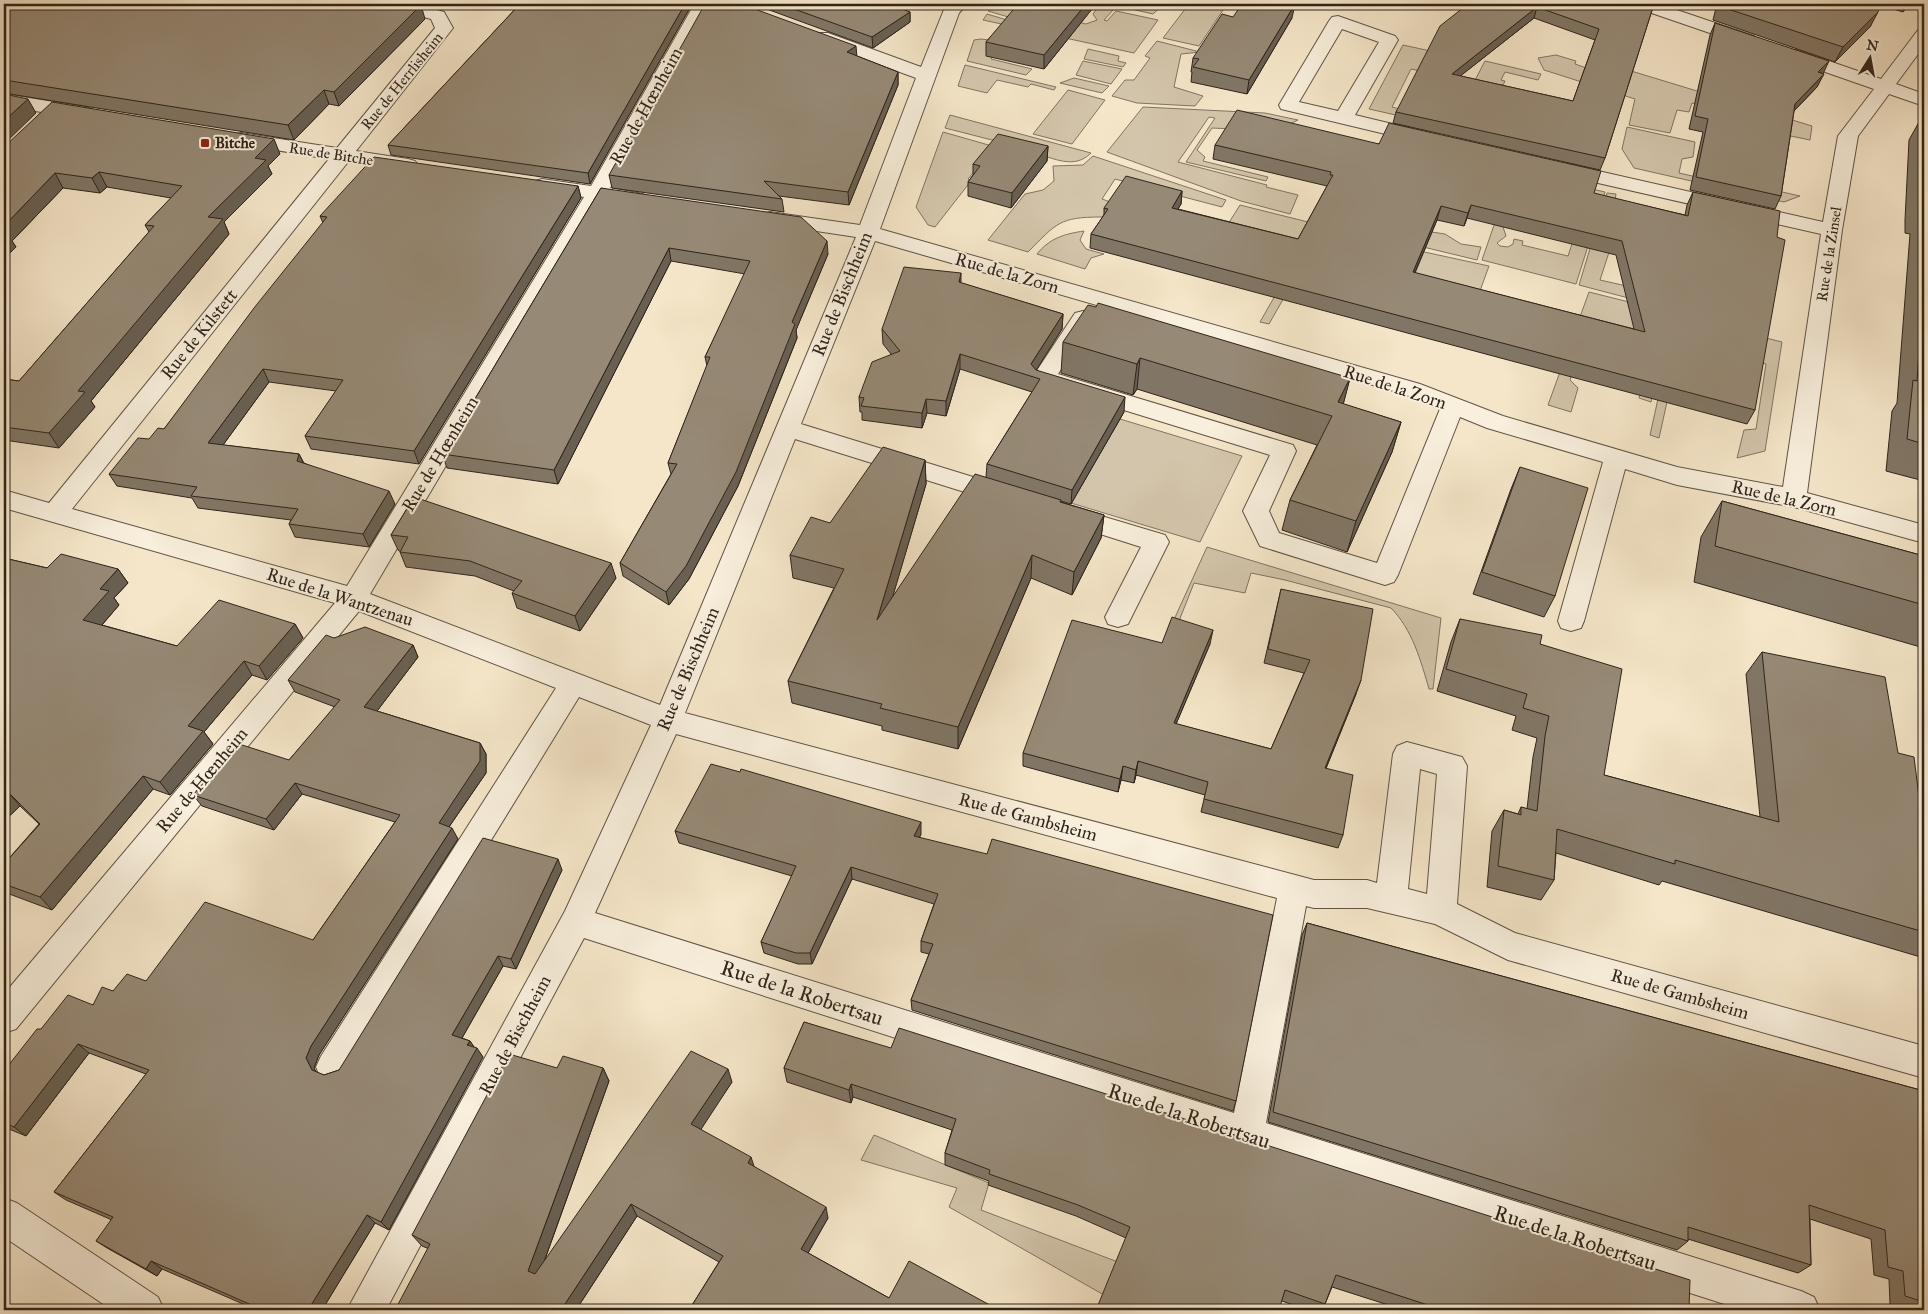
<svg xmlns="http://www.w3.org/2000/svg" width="1928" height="1314" font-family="'IM FELL Great Primer',serif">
<rect width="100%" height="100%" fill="#f5e6c9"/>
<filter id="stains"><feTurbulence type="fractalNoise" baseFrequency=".004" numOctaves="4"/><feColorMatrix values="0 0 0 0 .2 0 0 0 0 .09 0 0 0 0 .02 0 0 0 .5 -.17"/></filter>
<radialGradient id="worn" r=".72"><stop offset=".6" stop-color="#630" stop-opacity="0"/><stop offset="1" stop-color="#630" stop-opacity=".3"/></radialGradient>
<path fill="#d3c5ab" stroke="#817463" d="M995,4h24l-4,15 -27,-8z
M1109,4h55l-11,10z
M1189,4h38l-28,42 -36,-8z
M1098,7l15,3 -9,10 3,1 9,-10 42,9 -24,33 -151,-33 4,-6 27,8 60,-1 12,3 11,-4 -4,-6z
M981,39l16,2 1,9 -7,9 41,10 -6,6 -59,-14 7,-21z
M1157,41l43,11 -19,2 -7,33 29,9 -8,10 -58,-3 -25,-7 13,-16h9l16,-22 -5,-2z
M1403,45l64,14 -19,18 -37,-8 -19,38 23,6 3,7 -49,-11z
M1088,49l31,7 -1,5 8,2 -3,4 -39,-8z
M1556,55l20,6 -1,3 14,5 16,-6 207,63 -2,14 -24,-5 3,-12 -97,-20 -3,9 -12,-2 -7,23 -41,-8 6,-26 -91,-29 -6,-12z
M1083,61l39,8 -11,15 -35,-9z
M1485,61l56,13 -3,6 -33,-8 -4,8 4,1 -2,4 -32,3z
M965,65l91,22 -2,3 -23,-6 -3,3 -31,-7 -10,13 -29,-7z
M1074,78l35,8 -7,7 -42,-10z
M1068,90l37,10 -33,44 -39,-10z
M1143,107l122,6 33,7 -23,11 -63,-3 -15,22 8,7 -2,4 65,16 -2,4 -80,-19 29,-44 -6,-1 -31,45 89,23 -1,2 32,8 -8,19 -49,-13 -134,-49z
M950,115l141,38c-17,17 -37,5 -57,0l1,-2 -90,-23z
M1627,127l68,15 -2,15 -11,2 -3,14 70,16 2,-4 49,11 -16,6 -150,-34 -12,-19z
M943,132l56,16 -18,15 -13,16 3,2 -36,46 -7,-2 -12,-18z
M1093,156l133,44 -4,7 -107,-28 -13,20 11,4 -11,14c-43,0 -45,6 -74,35l-40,-12 37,-46 18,-4 11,-9 -1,-15 30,-1z
M1574,185l31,7 -29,92 -94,-24 20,-58v22l4,12 -9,7 3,3 8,1 5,-3 1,-5 9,2 -1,4 46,11 18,-54z
M1607,193l9,1 -4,25 1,21 -13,40 40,9 34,21 -95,-25z
M1240,205l68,17 -11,24 -72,-17z
M1084,231l-4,9 6,9 18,5 -13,4 -6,11 -48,-15c13,-16 27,-20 47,-23z
M1425,231l20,3 16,10 20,3 -4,13 -91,-22z
M1406,248l83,18 -12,33 -85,-22z
M1288,273l9,2 -28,49 -9,-2z
M1589,292l84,21 -22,89 -12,-4 15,-58 -67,-13 -17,53 8,8 -7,24 -23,-7z
M1706,323l76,19 -17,109 -28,7 7,-28 12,-1 10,-65 -69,-17 -28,46 -10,45 -9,-3 24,-108z
M1120,419l122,37 -42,86 -129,-39z
M1207,547l234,71 -8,71h-4c-8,-28 -17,-60 -38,-81l-106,-28 -34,-7 -6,20 -51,-10 -17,43 -5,-2z
M874,1135l115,48 -8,27 137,52 -14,33 -155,-88 8,-19 -96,-28z"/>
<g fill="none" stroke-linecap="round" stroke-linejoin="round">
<defs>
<path id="minor" d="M388,4h27l29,8 9,16 -97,123 52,8 7,2 3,4 -3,4 -7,2 -60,-9 -276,347 275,77 237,-389 -49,-8 -3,-4 3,-4 7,-2 49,7 101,-178 12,-4h25l-3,4 -21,7 -95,173 33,6 3,4 -3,4 -7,2 -33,-4 -233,394 290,111 196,-468 -86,-13 -7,-2 -3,-4 3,-4 7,-2 90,13 56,-147 -100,-37 -3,-4 3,-4h12l93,34 24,-60 3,-3h19l-8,9 -79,216 540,155 83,32 174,51 106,20 38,-253 -258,-59 -7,-2 -3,-4 3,-4 7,-2 260,59 15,-86 36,-47 -89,-31 -3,-4 3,-4h12l84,29 37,-49 6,-1v17l-28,38 28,10v12l-35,-12 -31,42 -16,94 -35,263 117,32v18l-130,-36 -117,-22 -52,-16 -41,152 -3,7 -10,3 -10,-3 -3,-7 45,-159 -116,-34 -27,-11 -62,158 -4,7 -9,3 -125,-39 -17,-35 27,-56 -234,-72 -4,-5 43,-65 8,-2 8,2 3,5 -36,56 235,71 3,6 -27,60 10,22 98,30 63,-154 -36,-15 -529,-153 -74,183 211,65 4,6 -4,6 -9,3 -208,-65 -110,274 629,167h53l10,3 16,-129 4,-8 10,-4 55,15 5,9 -10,138 58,29 409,113v32l-416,-118 -73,-36 -68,-16h-53l-8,-2 -40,217 535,168 13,6 6,13h-77l-1159,-372 -198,372h-39l218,-399 86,-186 -72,-28 -234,381 -12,5 -12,-5 -5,-11 5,-11 235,-368 -197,-77 -343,418 -12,4v-39l331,-391 -331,-95v-18l45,13 280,-344 -95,-16 -3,-4 3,-4 7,-2 96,15 98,-120 -4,-9 -40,-11zM676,734l601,164 -43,215 -639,-200zM1420,769l17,5 -10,120 -19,-5z
M1634,4h25l95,32 3,4 -3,4h-12l-105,-36z
M1338,16l57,20 3,4 -43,75 75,18 3,4 -3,4 -7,2 -142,-34 -2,-4 50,-84 3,-4zM1342,29l37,13 -41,69 -39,-9z
M4,94l81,13 7,2 3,4 -3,4 -7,2 -81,-13z
M1068,506l97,29 4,7 -41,82 -10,3 -10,-3 -3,-7 36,-70 -82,-26 -4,-6 4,-6z
M4,1198l13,5 141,94 6,13h-52l-108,-73z"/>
</defs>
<use href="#minor" stroke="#605446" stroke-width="2"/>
<use href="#minor" fill="#f8efdc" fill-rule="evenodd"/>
</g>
<path fill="#817665" stroke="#2f241b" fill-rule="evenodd" d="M4,4l421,15 -86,87 -10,-2 -35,36 -290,-47z
M421,4h20l-4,4z
M520,4h179l-8,2 -101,178 -199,-29 -3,-10z
M753,4h153l-7,4 11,4v10l-37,26z
M1017,4h79l-52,65 -58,-13v-14l31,-35z
M1468,4h186l-49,154 -5,12 -207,-47 3,-11zM1534,18l61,22 -22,61 -113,-25z
M1717,4h193l-7,8 -23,-7 -10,22 -35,35 -122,-42z
M1233,17l59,1 -45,76 -56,-12 1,-10h-1l2,-14z
M1715,23l108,51 -6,13 -23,24 -13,85 -6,13 -85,-19 13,-58 -14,-3 21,-94z
M857,56l41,16v13l-49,120 -70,-9 3,3 2,13 -172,-24 -3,-13z
M1924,113v368l-38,-10 6,-60 5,-8 13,-169 -5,-1v-13l4,-80z
M1379,144l306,71 2,-10 6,-13 62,218 -8,14 -657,-176 1,-14 13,-19v-7l78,-17 -1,13 -3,5 120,30 29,-53 -114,-27 2,-14zM1467,218l149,37 18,74 -219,-56 22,-53 27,6z
M1048,146l-1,15 -36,47 -43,-12v-14l5,-7v-11z
M4,147l276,7 -12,12 4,8 -48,48 5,12 -138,167 4,6 -36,41 -55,-8v-61l15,2 130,-149 -4,-7 26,-27 -64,-11 -7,6 -37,-5 -51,53 4,6 -12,12z
M578,186l3,12 -162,266 -108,-15 -6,-13 31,-45 -67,-9 -46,63 76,9 5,9 91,41 -26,43 -74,-10 -6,-13 2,-4 -93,-12 -6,-10 -75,-12 -8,-12 55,-45 159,-206 -3,-7z
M601,188l227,66 -32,76 1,8 -59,148 -49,93 -20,26 -46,-29 -3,-13 51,-89 -3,-11 39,-97 -2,-9 40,-83 -74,-13 -113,223 -111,-16 -5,-14z
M961,283l102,31 -1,15 -26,41 88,42 -53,92 -10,-3v1l43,13 -3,23 -29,57 -41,-17 -73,171 -76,-19v-4l-90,-23 -4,-22 46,-93 -41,-10 -3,-23 40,-32 95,-63 1,24 -34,114 94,-121 1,-13 45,-72 -72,-23 -14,47 -19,-3 -5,15 -60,-8v-8h-2l-1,-15 32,-43 -8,-10 -1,-15z
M1063,342l287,36 -7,26 58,18 -9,30 -45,100 -65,-22 8,-30 27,-55 -180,-56 -4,6 -72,-22z
M1520,467l35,129 -11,21 -71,-23 38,-105z
M414,497l202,81 -36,53 -63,-23 -5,-15 2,-2 -39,-15 -69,-9 -6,-15v-1l-2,-1 -7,-15z
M1722,501l202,55v92l-230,-66 7,-45z
M4,558l43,10 71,1 10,14 -14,15 5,7 -17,20 75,21 118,-22 8,14 -36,42 -15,-5 -48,57 9,12 -43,51 -17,-6 -101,121 -48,-18v-28l35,-40 -19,-18 -16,15z
M1281,589l75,105 -30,74 17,67 -5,13 -137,-36 4,-17 -69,-20 -2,8 -13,-3 -3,12 -95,-26v-13l139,-110 48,1 -34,80 95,25 33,-76 -40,-10z
M1460,619l80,25 64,131 156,42 -14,-143 16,-22 136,101 23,60 3,1v144l-262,-77 -3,4 -103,-32 -2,27 -13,20 -54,-13 5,-56 12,-21 14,4 3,-7 6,2 6,-52 4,-19 -25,-8 4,-14 -79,-25 14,-49z
M334,638l79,7 5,12 -41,54 103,32 6,11v19l-37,54 9,12 -139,216 -5,13 2,4 8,3 15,-5 223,-200 -46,99 -13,-3 -41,72 8,3 4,6 9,10 -94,173 -14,-7 -53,87h-65l-95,-41 -5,7 -50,-28 -11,-7 16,-21 -46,-20 -12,-8 92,-118 -57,-21 -63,83 -22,-9v-56l37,-42 52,-24 20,-14 33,-10 167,-41 82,-118 -93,-28 -28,36 -72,-24 -9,-11 96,-35 46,-53 -40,-15 -7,-12z
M675,831l246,3 -2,4 317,263 -3,10 -321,-101 -1,-10 18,-46 -8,-2v-11l13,-37 -82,-25 -40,85h-14l-34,-11 -3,-11 31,-66 -113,-33z
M1307,923l617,168v219h-13l-21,-6 -1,-25 -15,-4 -3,-36 -61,-20 1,46 -13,8 -110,-34v2l-11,9 -409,-128 34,-187z
M804,1022l885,286 7,2h-292l-72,-23 -7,17 -4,6h-14l-25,-9 -156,-63 -50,-22 -88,-31 1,-4 -44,-16v-12l7,-23 -99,-33 -2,6 -64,-21 -3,-14z
M557,1068h46l6,13 -65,181 188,-180 -32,47 128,89 -20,35 81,45 110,12h-310l30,-48 -82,-46 -61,94 -154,-64 -10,-11z"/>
<path fill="#696052" stroke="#2f241b" d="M435,4h6l-4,4z
M685,4h14l-8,2 -101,178 -2,-11z
M889,4h17l-17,11z
M1086,4h10l-52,65v-14z
M1295,4l-3,14 -45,76 2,-14z
M1907,4h3l-7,8z
M421,5l4,14 -86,87 -5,-14z
M1537,7l-3,11 -85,67 3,-11z
M910,12v10l-37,26 -1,-11z
M1878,12l-8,15 -35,35 8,-15z
M856,46l1,12 -10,-6z
M1829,61l-6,13 -5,-2z
M898,72v13l-49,120 -1,-13z
M1824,74l-7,13 -28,29 6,-12z
M324,90l5,14 -35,36 -6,-15z
M28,99l8,14 -32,31v-23z
M274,139l6,15 -12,12 4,8 -48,48 5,12 -138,167 4,6 -36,41 -10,-15 29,-42 130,-174 47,-59z
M1048,146l-1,15 -36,47 1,-15z
M99,172l8,15 -7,6 -8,-15z
M55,173l8,15 -51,53 4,6 -12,12v-33z
M578,186l3,12 -162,266 -5,-13z
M1182,191l-1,13 -11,18 2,-14z
M1471,205l-4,13 -3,8 4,-13z
M1441,206l-4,14 -28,66 4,-14z
M827,241l1,13 -32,76 1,8 -59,148 -49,93 -20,26 -3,-13 126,-270z
M669,248l2,13 -113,223 -4,-14z
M961,273v15l-2,-6z
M1063,314l-1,15 -30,48 -1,-13z
M960,354v15l-14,47v-15z
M1140,358l-3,31 -4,6 4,-31z
M263,369l6,13 -54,74 -7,-13z
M1350,378l-8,31 -4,-7z
M1125,397l-1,15 -53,92 1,-14z
M926,399l1,14 -5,15v-15z
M1401,422l-9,30 -45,100 9,-31z
M299,454l6,13 -8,-6z
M925,460l1,24 -47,159 -2,-23z
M389,491l6,13 -26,43 -6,-13z
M1104,515l-3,23 -29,57 2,-23z
M1032,555l-1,23 -73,171v-22z
M611,563l5,15 -36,53 -5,-15z
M118,569l10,14 -14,15 5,7 -25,29 -11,-14 17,-31z
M295,624l8,14 -36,42 -8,-14z
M1213,630l-3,14 -39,92 3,-13z
M413,645l5,12 -47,62 -7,-12z
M244,661l8,14 -48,57 9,12 -43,51 -10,-13 28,-56z
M1361,680l-5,14 -35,87 4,-13z
M480,743l6,11v19l-42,61 -5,-11z
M1138,761l-2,14 -2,8 2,-13z
M1123,766l-2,14 -3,12 2,-13z
M143,776l10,13 -101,121 -12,-13z
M295,783l7,11 -28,36 -8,-11z
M8,792l12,14 -16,15v-25z
M921,822v12l-6,14 -1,-12z
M452,828l6,11 -139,216 -5,13 6,12 -8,-10 -6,-12 5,-12z
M558,859l4,11 -46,99 -5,-10z
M851,867l1,12 -40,85 -2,-11z
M498,956l5,10 -45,79 -6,-10z
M470,1041l6,9 1,-2 6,9 -94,173 -8,-8z
M78,1044l11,9 -63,83 -12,-9z
M603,1068l6,13 -72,200 -9,-10z
M728,1069l4,13 -36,55 -5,-13z
M851,1084l2,13 -2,6 -2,-13z
M751,1157l4,12 -7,-6z
M631,1204l6,12 -61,94h-15z
M826,1207l2,11 -24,42 -3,-11z
M367,1215l8,8 -53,87h-14z
M151,1261l11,8 -5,7 -11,-7z"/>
<path fill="#968975" stroke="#2f241b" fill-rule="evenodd" d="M4,4h412l5,1 -87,87 -10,-2 -36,35 -284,-45z
M520,4h165l-97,169 -200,-28z
M705,4h36l115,42 -9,6 51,20 -50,120 -84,-11 18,18 -173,-24z
M780,4h110h-1l21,8 -38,25z
M1017,4h69l-42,51 -58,-13 32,-38z
M1242,4h53l-46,76 -56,-13 6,-8 -6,-1 29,-44 11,3z
M1468,4h186l-49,154 -209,-46 44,-86zM1537,7l62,22 -26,72 -121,-27z
M1720,4h160l-2,8 -35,35 -124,-41z
M1715,23l114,38 -11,11 6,2 -29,30 -14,92 -85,-19 12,-58 -13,-3z
M4,94l24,5 -24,22z
M52,102l222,37 -19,19 11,2 -58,57 15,2 -145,172 7,1 -36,41 -45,-6v-48l15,2 135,-155 -9,-1 37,-39 -83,-14 -7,6 -37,-5 -51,53v-79z
M1237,110l142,34 10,-21 212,48 -7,22 94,23 5,-24 87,19 -3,26 8,3 -30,170 -664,-176 17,-25 -4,-1 22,-32 56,15 -10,17 126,31 35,-64h-3l1,-3 -116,-27zM1471,205l151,36 23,91 -232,-60 28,-66 27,7z
M998,134l50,12 -36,47 -44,-11 12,-16 -7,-2z
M374,157l204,29 -164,265 -109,-15 38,-56 -80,-11 -55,74 91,11 -2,7 92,30 -26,43 -74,-10 9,-15 -107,-13 6,-9 -88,-13 29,-36 11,1 9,-11 6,1 90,-121 73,-91 -7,-1z
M1924,164v37l-1,-12z
M601,188l200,29 26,24 -35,81 3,2 -59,148 -50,94 -20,26 -46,-29 57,-99 -9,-1 42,-106h-5l45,-96 -81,-13 -115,222 -112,-16z
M4,229l3,3 -3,3z
M904,267l57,6 -2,9 104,32 -32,50 5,6 89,27 -53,93 -85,-26 53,-85 -80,-25 -14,47 -20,-2 -4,14 -61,-7 3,-8 -5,-1 13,-35 28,-11 -18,-22z
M1924,272v172l-17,-5 6,-59 4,1z
M1098,303l252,75 -12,24 63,20 -45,99 -66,-21 42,-84 -192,-58 -3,6 -74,-22 25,-37 8,2z
M883,447l42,13 -48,160 98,-146 86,26 -1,2 44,13 -30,57 -42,-17 -74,172 -78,-19 2,-4 -94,-23 56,-112 -54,-14 21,-38 19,6z
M1520,467l68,21 -33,108 -73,-24z
M414,497l197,66 -36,53 -63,-23 10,-12 -52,-20 -70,-9 8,-15 -17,-2z
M1722,501l202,55v49l-209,-59z
M61,554l57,15 -18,20 9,2 -26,29 94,26 42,-46 76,24 -36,42 -15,-5 -56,65 15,5 -43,51 -17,-6 -103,121 -36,-13v-20l36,-40 -32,-32 -4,4v-238l43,10z
M1281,589l92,20 -12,71 -36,88 28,7 -10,60 -139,-36 4,-17 -70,-21 -2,9 -13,-4 -3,13 -97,-26 49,-133 90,23 10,-26 41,13 -39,93 97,26 39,-89 -42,-11z
M1460,619l82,16 -2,9 82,25 -18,106 175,47 -17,-170 123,25 13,76 16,4 7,56 3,1v118l-249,-72v4l-118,-35 -3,51 -56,-14 6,-56 17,5v-8l16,4 8,-75 4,-20 -26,-8 4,-14 -81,-25z
M365,627l48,18 -49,62 116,36v18l-41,62 13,5 -141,218 -5,12 6,12 12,5 15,-5 144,-232 75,21 -47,100 -13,-3 -46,79 18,6 -3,4 10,3 -96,174 -14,-7 -59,95h-45l-112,-49 -5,8 -50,-28 17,-24 -59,-25 95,-122 -71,-26 -64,83 -10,-4v-52l33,-42h4l27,-34 25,10 9,-18 11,4 14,-17 19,7 59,-79 108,38 87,-125 -105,-32 -29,36 -73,-24 43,-52 53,17 51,-60 -52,-20 38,-45 8,3z
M711,764l29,8 1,-3 180,53 -7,14 73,18 5,-15 281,76 -37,186 -325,-101 22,-56 -12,-3 17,-47 -87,-27 -41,86h-14l-35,-11 35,-76 -121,-35z
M1307,923l617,168v211l-19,-6 -2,-25 -15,-4 -3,-37 -76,-25 2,60 -123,-38v14l-415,-129z
M804,1022l87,26 8,-20 791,252 -1,28 7,2h-253l-107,-35 -11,29 -40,-14 -6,20h-183l34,-83 -52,-22 -89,-31 1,-4 -45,-17 11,-34 -105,-35 -2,6 -65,-22z
M691,1051l37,18 -37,55 60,33 -3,6 78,44 -25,42 88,49 20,-37 90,49h-310l34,-54 -92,-52 -70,106h-166l35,-66 -18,-9 97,-181 48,14 6,-12 40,12 -75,203 7,3z"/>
<rect fill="#8f2418" stroke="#f8efdc" stroke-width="2" x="200" y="138" width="10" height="10" rx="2.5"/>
<g text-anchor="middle" stroke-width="4" stroke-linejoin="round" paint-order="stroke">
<g font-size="15" fill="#2f241b" stroke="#f8efdc">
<text transform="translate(402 81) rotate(-51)" y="5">Rue de Herrlisheim</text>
<text transform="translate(331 154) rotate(9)" y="5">Rue de Bitche</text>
<text transform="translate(1829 254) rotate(-81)" y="5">Rue de la Zinsel</text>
</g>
<g font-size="15" font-weight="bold" fill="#2f241b" stroke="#f8efdc" text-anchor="start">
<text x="215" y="148">Bitche</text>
</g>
<g font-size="18" fill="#2f241b" stroke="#f8efdc">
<text transform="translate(646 106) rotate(-61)" y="6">Rue de Hœnheim</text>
<text transform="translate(1007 273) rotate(16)" y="6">Rue de la Zorn</text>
<text transform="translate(842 294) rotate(-68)" y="6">Rue de Bischheim</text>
<text transform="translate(199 334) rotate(-51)" y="6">Rue de Kilstett</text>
<text transform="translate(1395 387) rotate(18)" y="6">Rue de la Zorn</text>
<text transform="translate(440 454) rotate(-59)" y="6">Rue de Hœnheim</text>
<text transform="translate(1784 498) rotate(13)" y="6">Rue de la Zorn</text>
<text transform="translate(340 597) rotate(18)" y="6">Rue de la Wantzenau</text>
<text transform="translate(688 669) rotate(-67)" y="6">Rue de Bischheim</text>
<text transform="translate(202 780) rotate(-50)" y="6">Rue de Hœnheim</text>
<text transform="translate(1028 817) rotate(15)" y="6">Rue de Gambsheim</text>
<text transform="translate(1680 994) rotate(16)" y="6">Rue de Gambsheim</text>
<text transform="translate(515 1035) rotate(-62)" y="6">Rue de Bischheim</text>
</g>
<g font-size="21" fill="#2f241b" stroke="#f8efdc">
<text transform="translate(802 993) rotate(18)" y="7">Rue de la Robertsau</text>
<text transform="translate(1189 1116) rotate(18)" y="7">Rue de la Robertsau</text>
<text transform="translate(1575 1238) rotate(18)" y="7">Rue de la Robertsau</text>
</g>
</g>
<rect width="1928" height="1314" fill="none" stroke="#f5e6c9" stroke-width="20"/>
<rect x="5" y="5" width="1918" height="1304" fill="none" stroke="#2f241b" stroke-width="2.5"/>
<rect x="10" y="10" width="1908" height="1294" fill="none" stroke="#2f241b"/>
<g transform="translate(1870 58) rotate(11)" stroke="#f8efdc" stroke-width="4" paint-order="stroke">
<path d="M0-4L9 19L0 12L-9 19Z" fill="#2f241b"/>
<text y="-8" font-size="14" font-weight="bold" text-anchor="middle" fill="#2f241b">N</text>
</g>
<rect width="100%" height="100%" filter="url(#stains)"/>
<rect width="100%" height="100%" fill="url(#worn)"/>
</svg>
